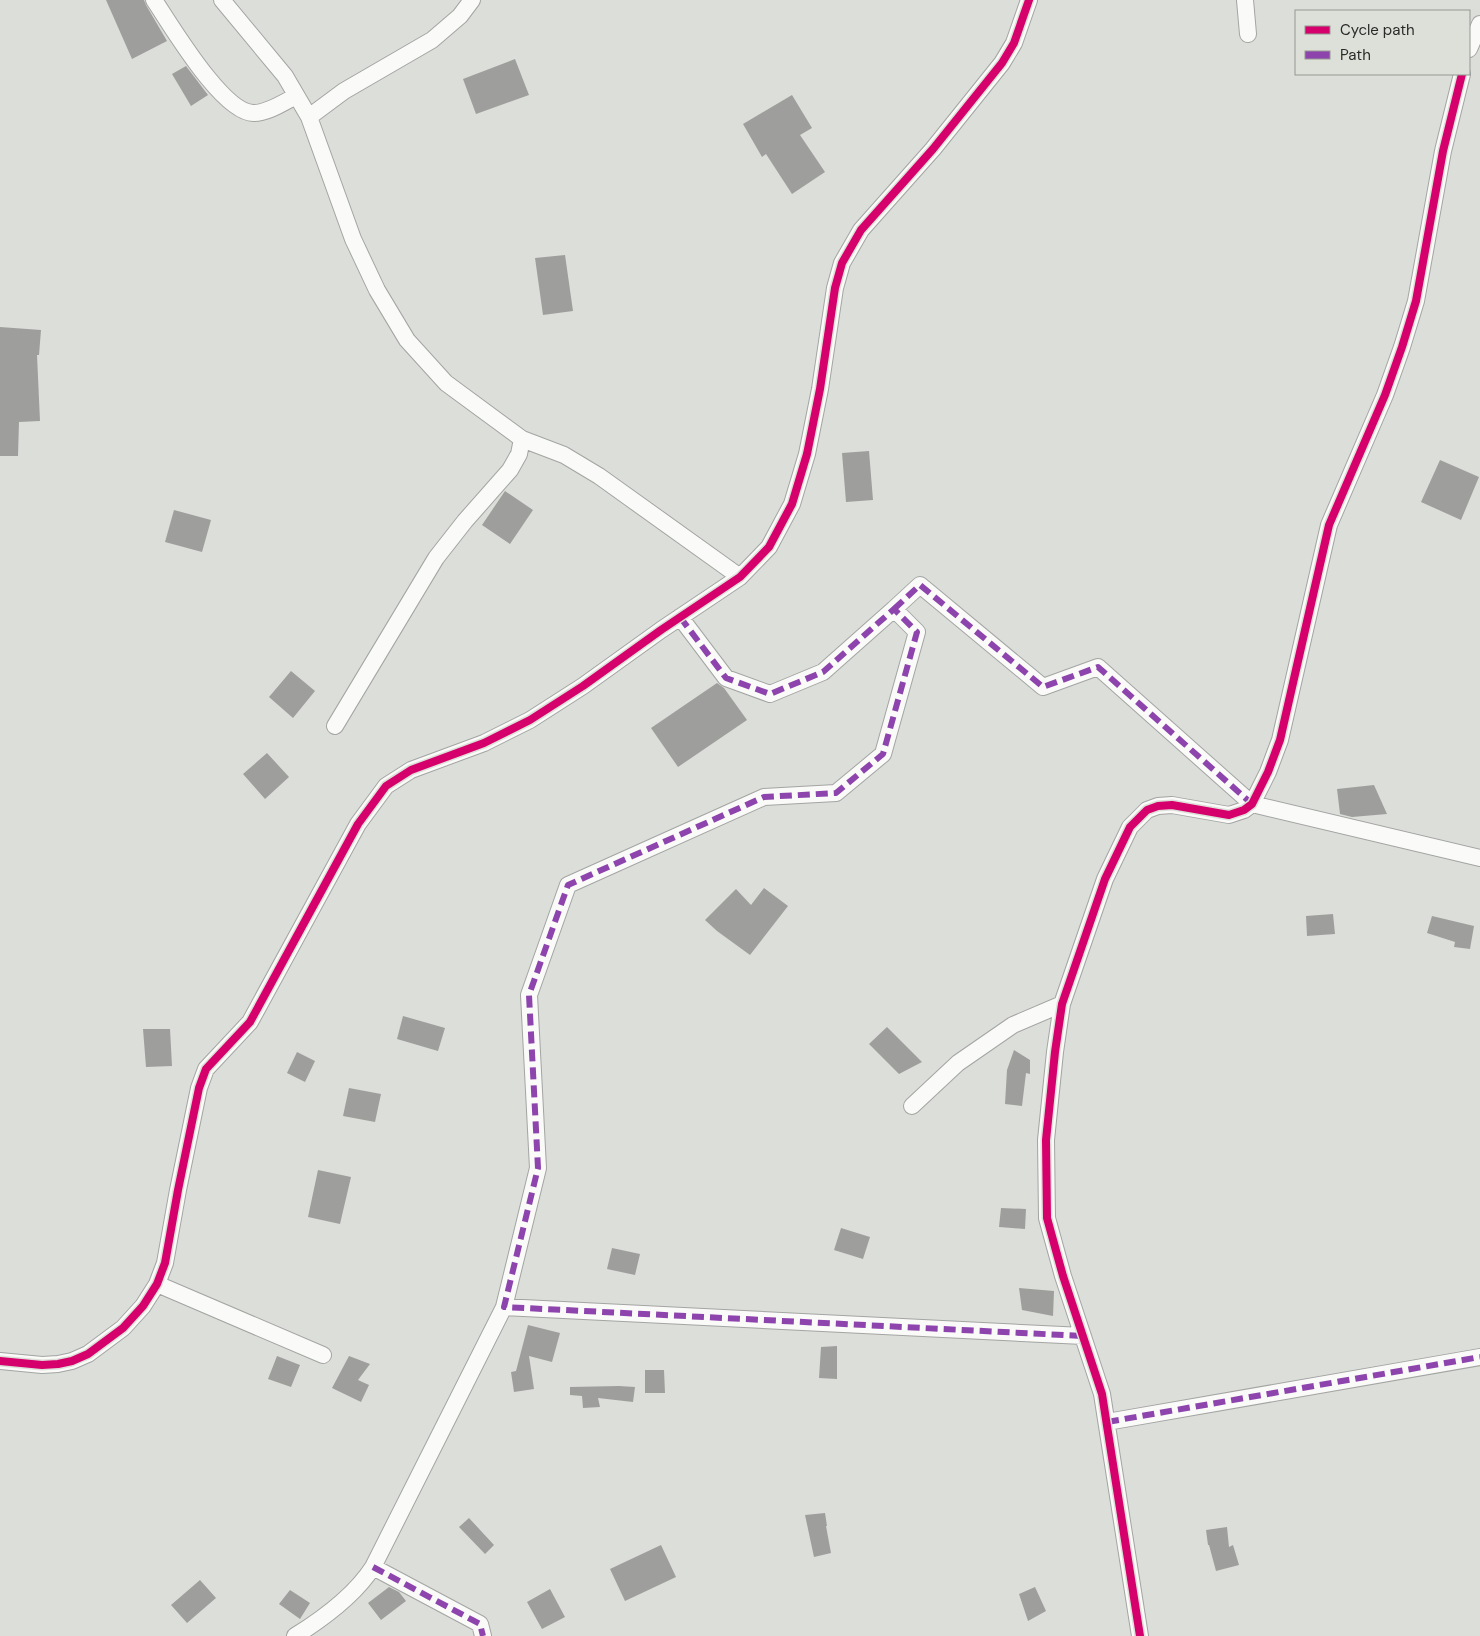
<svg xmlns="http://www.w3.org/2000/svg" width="1480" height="1636" font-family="'DM Sans',sans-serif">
<rect width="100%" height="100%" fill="#dcdeda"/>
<path fill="#9e9f9c" d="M106,0h38l2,5 21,36 -35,18z
M515,59l14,36 -53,19 -13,-35z
M186,66l22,29 -17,11 -19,-32z
M792,95l20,33 -12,7 25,37 -33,22 -26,-40 -4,3 -19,-33z
M565,255l8,56 -30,4 -8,-57z
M0,327l41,3 -2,25h-2l3,66 -21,1 -1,34h-18z
M869,451l4,49 -27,2 -4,-49z
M1440,460l39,17 -18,43 -40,-18z
M505,491l28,19 -23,34 -28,-19z
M174,510l37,10 -9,32 -37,-10z
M291,671l24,20 -22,27 -24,-21z
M717,683l7,5 23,32 -69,47 -27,-39z
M267,753l22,24 -24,22 -22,-25z
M1374,785l13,29 -35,3 -12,-3 -3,-25z
M764,888l24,18 -38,49 -33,-24 -12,-11 31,-31 15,16z
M1333,914l2,20 -28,2 -1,-20z
M1432,916l42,10 -4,23 -16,-2 1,-5 -28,-9z
M403,1016l42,12 -7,23 -41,-12z
M887,1027l35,35 -23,12 -30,-30z
M143,1029h27l2,37 -26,1z
M1014,1050l16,10v14l-4,-1 -4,33 -17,-2 2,-34z
M297,1052l18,9 -10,21 -18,-9z
M349,1088l32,6 -6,28 -32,-6z
M318,1170l33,7 -11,47 -32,-7z
M1001,1208l25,1 -1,20 -26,-2z
M841,1228l29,9 -7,22 -29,-9z
M612,1248l28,6 -5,21 -28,-6z
M1019,1288l35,3 -1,25 -31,-6z
M528,1325l32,8 -8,29 -23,-6 5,33 -20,3 -3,-20 5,-1z
M837,1346v33l-18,-1 2,-31z
M277,1356l23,9 -9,22 -23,-8z
M349,1356l21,8 -12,16 11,5 -8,17 -29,-14z
M645,1370h19l1,23h-20z
M619,1386l16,1 -2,15 -35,-4 2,9 -17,1 -1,-12 -12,-1v-8z
M825,1513l2,13h-1l5,27 -17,4 -9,-42z
M469,1518l25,27 -9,9 -26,-27z
M1227,1527l2,20 4,-2 6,20 -23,6 -7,-26h-1l-2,-15z
M661,1545l15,32 -51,24 -15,-32z
M200,1580l16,18 -29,25 -16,-18z
M389,1587l10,5 7,9 -25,19 -13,-17z
M1035,1587l11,24 -18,10 -9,-27z
M550,1589l15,28 -23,12 -15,-27z
M290,1590l20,13 -10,16 -21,-15z"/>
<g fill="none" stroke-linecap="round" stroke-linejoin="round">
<defs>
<path id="street" d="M154,0c17,25 69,114 100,113 14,0 30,-11 42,-17
M222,0l63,76 24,41 44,122 24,51 30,50 39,43 76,56 -3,15 -9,16 -45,51 -29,37 -101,168
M1245,0l3,34
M1469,49l11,-25
M309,117l35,-26 88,-51 28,-24 12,-16
M522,439l42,16 35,21 141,101
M894,609l26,-24 123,102 55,-20 154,137 228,54
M912,1106l46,-43 55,-38 49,-21
M157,1284l166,71
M504,1307l579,29
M0,1361l42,4 16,-1 14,-3 16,-7 35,-26 20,-22 14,-22 8,-21 13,-73 21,-102 7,-19 44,-47 108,-198 28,-38 25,-16 73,-27 46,-23 53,-34 78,-56 79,-53 29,-30 23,-43 15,-50 13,-65 15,-101 7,-25 19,-33 72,-81 69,-86 12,-20 15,-43
M1107,1422l373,-65
M373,1567l107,57 3,12
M295,1636c29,-18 60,-41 78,-69l131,-260 34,-139 -9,-173 39,-110 196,-88 72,-4 47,-39 34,-122 -23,-23 -71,63 -53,22 -44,-16 -46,-61
M1140,1636l-38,-242 -39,-118 -16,-58 -1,-78 9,-88 7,-48 43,-125 25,-52 17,-17 11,-4 14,-1 57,10 15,-5 8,-6 16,-32 12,-32 49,-215 56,-130 17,-48 14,-46 27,-150 19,-77"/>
</defs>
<use href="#street" stroke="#a3a5a2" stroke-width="18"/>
<use href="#street" stroke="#fafaf9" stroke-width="16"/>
<path stroke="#8e44ad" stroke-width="6" stroke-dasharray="12 6" stroke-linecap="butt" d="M894,609l26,-24 123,102 55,-20 154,137
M680,617l46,61 44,16 53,-22 71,-63 23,23 -34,122 -47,39 -72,4 -196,88 -39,110 9,173 -34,139 579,29
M1107,1422l373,-65
M373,1567l107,57 3,12"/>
<defs>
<path id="cycleway" d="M0,1361l42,4 16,-1 14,-3 16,-7 35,-26 20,-22 14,-22 8,-21 13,-73 21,-102 7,-19 44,-47 108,-198 28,-38 25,-16 73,-27 46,-23 53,-34 78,-56 79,-53 29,-30 23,-43 15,-50 13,-65 15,-101 7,-25 19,-33 72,-81 69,-86 12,-20 15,-43
M1140,1636l-38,-242 -39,-118 -16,-58 -1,-78 9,-88 7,-48 43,-125 25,-52 17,-17 11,-4 14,-1 57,10 15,-5 8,-6 16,-32 12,-32 49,-215 56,-130 17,-48 14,-46 27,-150 19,-77"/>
</defs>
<use href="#cycleway" stroke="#dce0d8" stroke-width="11"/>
<use href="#cycleway" stroke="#d6006c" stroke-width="8"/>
</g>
<rect x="1295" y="10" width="175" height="65" fill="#dce0d8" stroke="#949892"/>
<rect x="1305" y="26" width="25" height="8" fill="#d6006c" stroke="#949892"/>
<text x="1340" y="35" font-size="15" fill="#292b28">Cycle path</text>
<rect x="1305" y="51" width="25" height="8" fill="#8e44ad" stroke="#949892"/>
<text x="1340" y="60" font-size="15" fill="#292b28">Path</text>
</svg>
